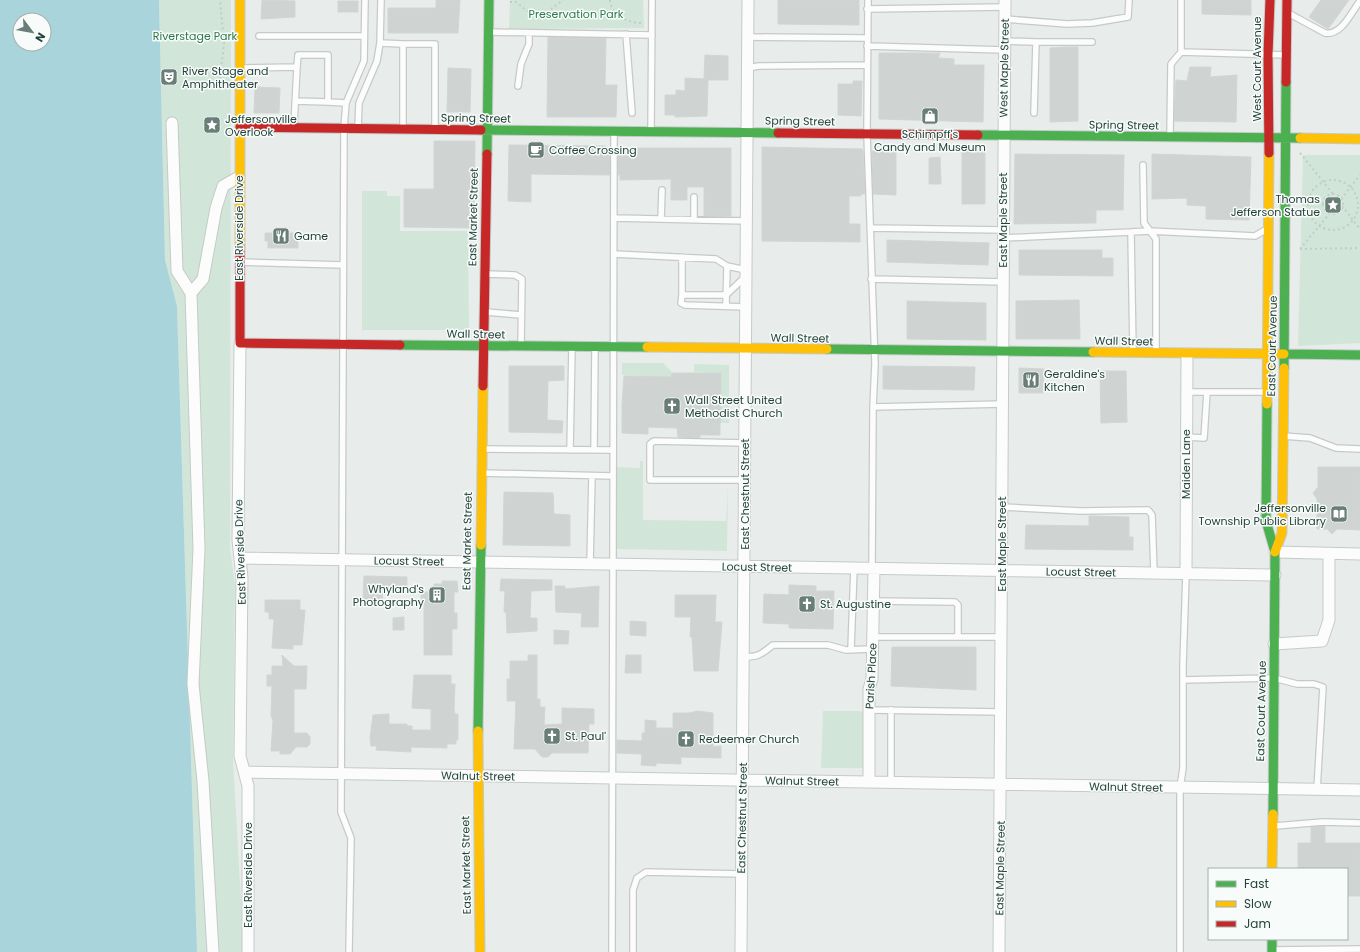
<svg xmlns="http://www.w3.org/2000/svg" width="1360" height="952" font-family="Poppins,sans-serif">
<rect width="100%" height="100%" fill="#e8edeb"/>
<path fill="#d1e6d8" d="M159,0h72l-1,549 5,35 -2,177 11,191h-47l-20,-646 -12,-46z
M510,0h133l1,28 -135,1z
M1303,155h57v188l-62,3z
M362,191h25v5h13v35h68l1,96 -2,3h-105z
M622,363h41l9,9 -1,5 -49,-2z
M694,364l35,1v58h-7l-1,-50 -27,-1z
M640,461h3v59l83,1 2,-34 -1,64 -111,-2 -1,-82 25,1z
M823,711h37l6,2v55h-45z"/>
<path fill="#a9d4db" fill-rule="evenodd" d="M0,0h159l6,260 12,46 20,646h-197zM20,20h24v24h-24z"/>
<path fill="#cfd4d2" stroke="#d1d6d4" d="M262,0l33,1v16l-34,2z
M436,0h24l-2,33h-70v-25h48z
M778,0h81v25l-81,-1z
M1202,0h49v15l-49,-1z
M1321,0h28l-21,29 -19,-12z
M338,1h20v11h-20z
M548,37l58,1 -1,47h12l-1,32h-69z
M1064,47h14v74l-28,1v-74z
M879,53h61l-2,5 16,1v6h30l-1,57 -104,-3z
M705,55l23,1v24h-20l-1,36 -32,1v-2h-10v-20h11v-5l9,1v-13l19,1z
M1190,67h21l-1,10 27,-2 -1,47 -62,-1 2,-41 11,1z
M448,68l23,1 -1,43h-23z
M853,81h9l-1,35 -23,-1v-31h15z
M255,87l25,1 -1,25h-25z
M434,141h41l-1,87 -70,-1v-38h30z
M509,145l97,1v2h4v27l-79,-1v28l-23,-1z
M762,147l100,2 1,2 2,43h-4v2h-12v28h11v18l-98,-1z
M618,148h113v68h-27v-29h-17v13h-16v-21l-51,1v-5h-2z
M872,151h24v44l-23,-1z
M962,151h23v53h-23z
M1015,154l109,1 -1,55h-27v13l-82,1z
M1152,154l99,3 -2,63 -43,-1v-13l-19,-1v-7l-35,1z
M940,157l1,27h-12v-26z
M265,233h33v15h-30v-7h-3z
M887,240l102,3 -1,22 -101,-3z
M1019,250h83v8h11v18l-94,-1z
M1079,300l1,39h-64v-38z
M907,301l79,2v37l-79,-1z
M509,366h55v14l-16,1 -1,39 16,1 -1,12 -53,-1z
M883,366l92,1 -1,23 -91,-1z
M1019,368l25,1 -1,24h-24z
M1100,371h26l1,51 -26,1z
M672,373h49v50h-1v12h-20v3l-22,-1 -1,-9 -29,-1v7l-26,-1v-28l2,-29 47,1z
M1318,467h42v63l-23,-1 -5,5 -5,-5h-10v-30l-4,-6 5,-6z
M504,492l49,1 1,21 16,1v31l-67,-1z
M1089,516l40,1v20h4v13l-108,-1 1,-24 63,1z
M364,576l43,1v13h-24l-1,12 -19,-1z
M501,579l51,1v10l-21,1 -1,27h7v13l-30,2 -1,-21h-2l1,-21h-5z
M442,581h15l1,11h-4v21h3v16h-5v26h-28v-51h-3v-12h13v-8h8z
M789,585l27,1v5h18l-1,38 -44,-1v-4l-26,-1 1,-29 25,1z
M555,586h10v3l34,-3 -1,41h-17l1,-14 -26,-1z
M675,595h41l-1,27h7l-4,49h-24l-2,-34h-2l1,-20h-16z
M265,600h35v10h5l-3,35h-9v4l-21,-1 2,-29h-5v-7h-4z
M404,617v13h-11v-12z
M630,621l16,1v14l-16,-1z
M554,630l15,1 -1,13h-14z
M892,647h84v43l-85,-4z
M282,655l12,11h13l-1,23h-12v44h13l3,4v7l-3,3h-11l-6,7h-10v-3h-9l2,-30 -2,-6 1,-29h-5v-11h5v-9h11z
M528,655h9v44h3v8h5l-1,18 18,-1v-16l32,1v15h-5l-1,29h-36l-4,4h-6l-7,-8h-21l2,-48h-9v-22h3v-18h18z
M626,655h15v18h-16z
M414,675h37v9h4l-1,26 1,4h3v26h-2v4h-9v4l-36,-1v5l-35,-2 1,-4h-6l-1,-8 3,-23 16,-1v10h18v2h5v4h19v-21l-19,-1z
M698,711l15,2v34l8,-1v12l-40,-1v7l-25,-1v3l-15,-1 1,-11 -25,-1v-13l25,1v-8h3v-13l11,1v7h17v-15h16z
M1323,826h2v17h35v53h-13v-27h-49v-26h13v-16z"/>
<g fill="none" stroke-linecap="round" stroke-linejoin="round">
<defs>
<path id="lane" d="M868,0l-1,134 8,230 -2,43 -1,162
M1181,0v52l104,3
M867,9l138,-2
M1288,13l37,20c16,3 26,-20 35,-32
M1005,19l62,5 25,-1 36,-6 1,-17
M489,32l163,3
M626,34l6,79
M259,36h105
M747,37l120,1
M1004,41l32,1 -2,71
M1036,42h56
M380,43l1,-43
M867,46l137,4
M240,68l57,-1 -3,58
M747,68l12,-2 108,-1
M518,86l3,-22 8,-20v-11
M296,101l32,1v-47h-30l-1,12
M328,102l18,1
M358,127l1,-24 18,-42 3,-18 23,1
M403,127v-83h32v83
M651,130l1,-130
M1170,135l1,-71 10,-12
M1143,165l1,58 12,16v113
M614,218l133,3
M661,219l1,-29
M694,220v-23
M870,228l133,2
M1131,232l18,-1 106,5 12,-7
M1004,238l127,-6 2,120
M614,254l102,5 11,7 19,4
M682,257v38h44l19,-18
M241,262l102,3
M486,274l29,1 7,4 -1,66
M871,279l133,3
M682,295l-1,8 4,2 61,2
M726,305l1,-39
M486,312l35,3
M1187,392h80
M873,407l130,-3
M1283,436l27,2 26,10 24,1
M1187,437l17,1 3,-46
M483,449l130,1
M570,450l2,-103
M594,450l1,-102
M482,473l131,3
M744,480h-94v-36l4,-3 91,2
M1002,507l79,4 67,-1 4,5 2,58
M590,564l2,-88
M873,601l82,1 3,3v32
M873,637h128
M851,649l3,-81
M743,657c17,0 18,-3 30,-12h55l18,5 26,-1
M1183,680l91,-2 23,6h17l9,3 -6,103
M869,710l132,2
M891,710v73
M1275,826l48,-4 37,1
M1272,950l88,-1
M349,952l2,-114 -10,-26 3,-684 2,-25 18,-42 1,-61
M612,952l2,-820
M633,952v-62l4,-12 9,-6 95,2
M1180,952v-164l3,-20v-103l3,-91"/>
<path id="street" d="M172,123l5,148 14,22 8,256 -6,135 10,97 10,171
M191,293l12,-14 13,-71 7,-22 16,-9
M240,343l-2,197 4,38 -2,178 8,30v166
M1275,552l85,2
M240,558l1035,17
M1186,574l1,-220
M1274,644l48,-3 7,-21v-66
M245,772l1115,18
M869,782v-93l3,-10 2,-110
M741,952l7,-952
M999,952l6,-952"/>
<path id="fast" d="M481,130l297,3
M978,135l322,3
M487,154l2,-154
M400,345l247,2
M827,349l266,3
M1284,354l76,1
M1284,368l2,-286
M1267,404l-1,117 9,31 -2,262
M478,731l3,-186
M1272,939v13"/>
<path id="slow" d="M240,0v247
M1300,138l60,1
M647,347l180,2
M1093,352l191,2
M1267,404l2,-251
M481,545l2,-159
M1275,552l7,-19 2,-165
M478,731l2,221
M1272,869l1,-55"/>
<path id="jam" d="M1286,82l1,-82
M240,127l241,3
M778,133l200,2
M1269,153l-1,-98 2,-55
M240,247v96l160,2
M483,386l4,-232"/>
</defs>
<use href="#lane" stroke="#c5cac8" stroke-width="8"/>
<use href="#street" stroke="#c5cac8" stroke-width="13"/>
<use href="#fast" stroke="#c3cbc8" stroke-width="11"/>
<use href="#slow" stroke="#c3cbc8" stroke-width="11"/>
<use href="#jam" stroke="#c3cbc8" stroke-width="11"/>
<path stroke="#c3ccca" stroke-width="2" stroke-dasharray="2 3" stroke-linecap="butt" d="M610,0c1,15 18,23 32,23
M510,2h6l11,9 20,1 16,-12
M219,89l5,-46 -4,-43
M1300,153l33,41
M1308 205a25 25 0 1 1 50 0a25 25 0 1 1-50 0Z
M1323 204a10 10 0 1 1 20 0a10 10 0 1 1-20 0Z
M1341,199l19,-24
M1342,206l18,23
M1300,249l60,-1
M1300,249l30,-36"/>
<use href="#lane" stroke="#fcfcfc" stroke-width="5.5"/>
<use href="#street" stroke="#fcfcfc" stroke-width="11"/>
<use href="#fast" stroke="#4caf50" stroke-width="9"/>
<use href="#slow" stroke="#ffc107" stroke-width="9"/>
<use href="#jam" stroke="#c62828" stroke-width="9"/>
</g>
<defs>
<symbol id="theatre-square" viewBox="-11 -11 22 22"><rect x="-9" y="-9" width="18" height="18" rx="4" fill="#697e78" stroke="#f7fbf9"/><path d="M-5-5.5Q0-4 5-5.5V0Q5 5 0 6Q-5 5-5 0ZM-3.3-2.5H-1v1.5H-3.3ZM1-2.5H3.3v1.5H1ZM-2.8 1Q0 5.5 2.8 1Z" fill="#fff"/></symbol>
<symbol id="shop-square" viewBox="-11 -11 22 22"><rect x="-9" y="-9" width="18" height="18" rx="4" fill="#697e78" stroke="#f7fbf9"/><path d="M-5-2.5h2.3a2.7 3.5 0 0 1 5.4 0H5L5.5 6h-11ZM-1.5-2.5h3a1.5 2.3 0 0 0-3 0Z" fill="#fff"/></symbol>
<symbol id="sight-square" viewBox="-11 -11 22 22"><rect x="-9" y="-9" width="18" height="18" rx="4" fill="#697e78" stroke="#f7fbf9"/><path d="M0-6L1.8-2.2L6-1.7L2.9 1.2L3.7 5.4L0 3.3L-3.7 5.4L-2.9 1.2L-6-1.7L-1.8-2.2Z" fill="#fff"/></symbol>
<symbol id="cafe-square" viewBox="-11 -11 22 22"><rect x="-9" y="-9" width="18" height="18" rx="4" fill="#697e78" stroke="#f7fbf9"/><path d="M-5.5-4.5H6V0H3Q3 3.5 0 3.5H-2.5Q-5.5 3.5-5.5 0ZM3-3.2v2h1.7v-2ZM-6 4.5H4V6H-6Z" fill="#fff"/></symbol>
<symbol id="restaurant-square" viewBox="-11 -11 22 22"><rect x="-9" y="-9" width="18" height="18" rx="4" fill="#697e78" stroke="#f7fbf9"/><path d="M-5-6h1v4h1v-4h1v4h1v-4h1v5L-1.5 .5V6h-2V.5L-5-1ZM5-6V6H3V1.5H1.5Q1.5-4 5-6Z" fill="#fff"/></symbol>
<symbol id="church-square" viewBox="-11 -11 22 22"><rect x="-9" y="-9" width="18" height="18" rx="4" fill="#697e78" stroke="#f7fbf9"/><path d="M-1.2-6h2.4v3.5h3.3v2.4h-3.3V6h-2.4V-.1h-3.3v-2.4h3.3Z" fill="#fff"/></symbol>
<symbol id="library-square" viewBox="-11 -11 22 22"><rect x="-9" y="-9" width="18" height="18" rx="4" fill="#697e78" stroke="#f7fbf9"/><path d="M-6-4Q-3-5.5-.7-3.5V5Q-3 3-6 4ZM6-4Q3-5.5 .7-3.5V5Q3 3 6 4Z" fill="#fff"/></symbol>
<symbol id="building-square" viewBox="-11 -11 22 22"><rect x="-9" y="-9" width="18" height="18" rx="4" fill="#697e78" stroke="#f7fbf9"/><path d="M-4-6H4V6H1V3H-1V6H-4ZM-2.5-4.3h1.7v1.8h-1.7ZM.8-4.3h1.7v1.8H.8ZM-2.5-1h1.7V.8h-1.7ZM.8-1h1.7V.8H.8Z" fill="#fff"/></symbol>
</defs>
<g fill-rule="evenodd">
<use href="#theatre-square" x="159" y="67" width="20" height="20"/>
<use href="#shop-square" x="920" y="106" width="20" height="20"/>
<use href="#sight-square" x="202" y="115" width="20" height="20"/>
<use href="#cafe-square" x="526" y="140" width="20" height="20"/>
<use href="#sight-square" x="1323" y="195" width="20" height="20"/>
<use href="#restaurant-square" x="271" y="226" width="20" height="20"/>
<use href="#restaurant-square" x="1021" y="370" width="20" height="20"/>
<use href="#church-square" x="662" y="396" width="20" height="20"/>
<use href="#library-square" x="1329" y="504" width="20" height="20"/>
<use href="#building-square" x="427" y="585" width="20" height="20"/>
<use href="#church-square" x="797" y="594" width="20" height="20"/>
<use href="#church-square" x="542" y="726" width="20" height="20"/>
<use href="#church-square" x="676" y="729" width="20" height="20"/>
</g>
<g text-anchor="middle" stroke-width="3" stroke-linejoin="round" paint-order="stroke">
<g font-size="11" fill="#2d7a4b" stroke="#f7fbf9">
<text x="576" y="18">Preservation Park</text>
<text x="195" y="40">Riverstage Park</text>
</g>
<g font-size="11" fill="#24423a" stroke="#f7fbf9">
<text transform="translate(1004 68) rotate(-89)" y="4">West Maple Street</text>
<text transform="translate(1257 69) rotate(-90)" y="4">West Court Avenue</text>
<text transform="translate(476 118) rotate(1)" y="4">Spring Street</text>
<text transform="translate(800 121) rotate(1)" y="4">Spring Street</text>
<text transform="translate(1124 125) rotate(1)" y="4">Spring Street</text>
<text transform="translate(473 217) rotate(-89)" y="4">East Market Street</text>
<text transform="translate(1003 220) rotate(-90)" y="4">East Maple Street</text>
<text transform="translate(239 228) rotate(-90)" y="4">East Riverside Drive</text>
<text transform="translate(476 334) rotate(1)" y="4">Wall Street</text>
<text transform="translate(800 338) rotate(1)" y="4">Wall Street</text>
<text transform="translate(1124 341) rotate(1)" y="4">Wall Street</text>
<text transform="translate(1272 346) rotate(-89)" y="4">East Court Avenue</text>
<text transform="translate(1186 464) rotate(-90)" y="4">Maiden Lane</text>
<text transform="translate(745 494) rotate(-90)" y="4">East Chestnut Street</text>
<text transform="translate(467 541) rotate(-89)" y="4">East Market Street</text>
<text transform="translate(1002 544) rotate(-90)" y="4">East Maple Street</text>
<text transform="translate(240 552) rotate(-92)" y="4">East Riverside Drive</text>
<text transform="translate(409 561) rotate(1)" y="4">Locust Street</text>
<text transform="translate(757 567) rotate(1)" y="4">Locust Street</text>
<text transform="translate(1081 572) rotate(1)" y="4">Locust Street</text>
<text transform="translate(871 676) rotate(-87)" y="4">Parish Place</text>
<text transform="translate(1261 711) rotate(-89)" y="4">East Court Avenue</text>
<text transform="translate(478 776) rotate(1)" y="4">Walnut Street</text>
<text transform="translate(802 781) rotate(1)" y="4">Walnut Street</text>
<text transform="translate(1126 787) rotate(1)" y="4">Walnut Street</text>
<text transform="translate(742 818) rotate(-89)" y="4">East Chestnut Street</text>
<text transform="translate(466 865) rotate(-91)" y="4">East Market Street</text>
<text transform="translate(1000 868) rotate(-89)" y="4">East Maple Street</text>
<text transform="translate(248 875) rotate(-90)" y="4">East Riverside Drive</text>
</g>
<g font-size="11" fill="#24423a" stroke="#f7fbf9" text-anchor="start">
<text x="182" y="75">River Stage and<tspan x="182" dy="13">Amphitheater</tspan></text>
<text x="225" y="123">Jeffersonville<tspan x="225" dy="13">Overlook</tspan></text>
<text x="930" y="138" text-anchor="middle">Schimpff's<tspan x="930" dy="13">Candy and Museum</tspan></text>
<text x="549" y="154">Coffee Crossing</text>
<text x="1320" y="203" text-anchor="end">Thomas<tspan x="1320" dy="13">Jefferson Statue</tspan></text>
<text x="294" y="240">Game</text>
<text x="1044" y="378">Geraldine's<tspan x="1044" dy="13">Kitchen</tspan></text>
<text x="685" y="404">Wall Street United<tspan x="685" dy="13">Methodist Church</tspan></text>
<text x="1326" y="512" text-anchor="end">Jeffersonville<tspan x="1326" dy="13">Township Public Library</tspan></text>
<text x="424" y="593" text-anchor="end">Whyland's<tspan x="424" dy="13">Photography</tspan></text>
<text x="820" y="608">St. Augustine</text>
<text x="565" y="740">St. Paul'</text>
<text x="699" y="743">Redeemer Church</text>
</g>
</g>
<rect x="1208" y="868" width="140" height="72" fill="#f7fbf9" stroke="#a3b1ad"/>
<rect x="1216" y="881" width="20" height="6" fill="#4caf50" stroke="#a3b1ad"/>
<text x="1244" y="888" font-size="12" fill="#24423a">Fast</text>
<rect x="1216" y="901" width="20" height="6" fill="#ffc107" stroke="#a3b1ad"/>
<text x="1244" y="908" font-size="12" fill="#24423a">Slow</text>
<rect x="1216" y="921" width="20" height="6" fill="#c62828" stroke="#a3b1ad"/>
<text x="1244" y="928" font-size="12" fill="#24423a">Jam</text>
<g transform="translate(32 32) rotate(122)"><circle r="19" fill="#f7fbf9" stroke="#a3b1ad"/>
<path d="M0-3L7 15L0 10L-7 15Z" fill="#697e78"/>
<text y="-6" font-size="11" font-weight="bold" text-anchor="middle" fill="#24423a">N</text>
</g>
</svg>
